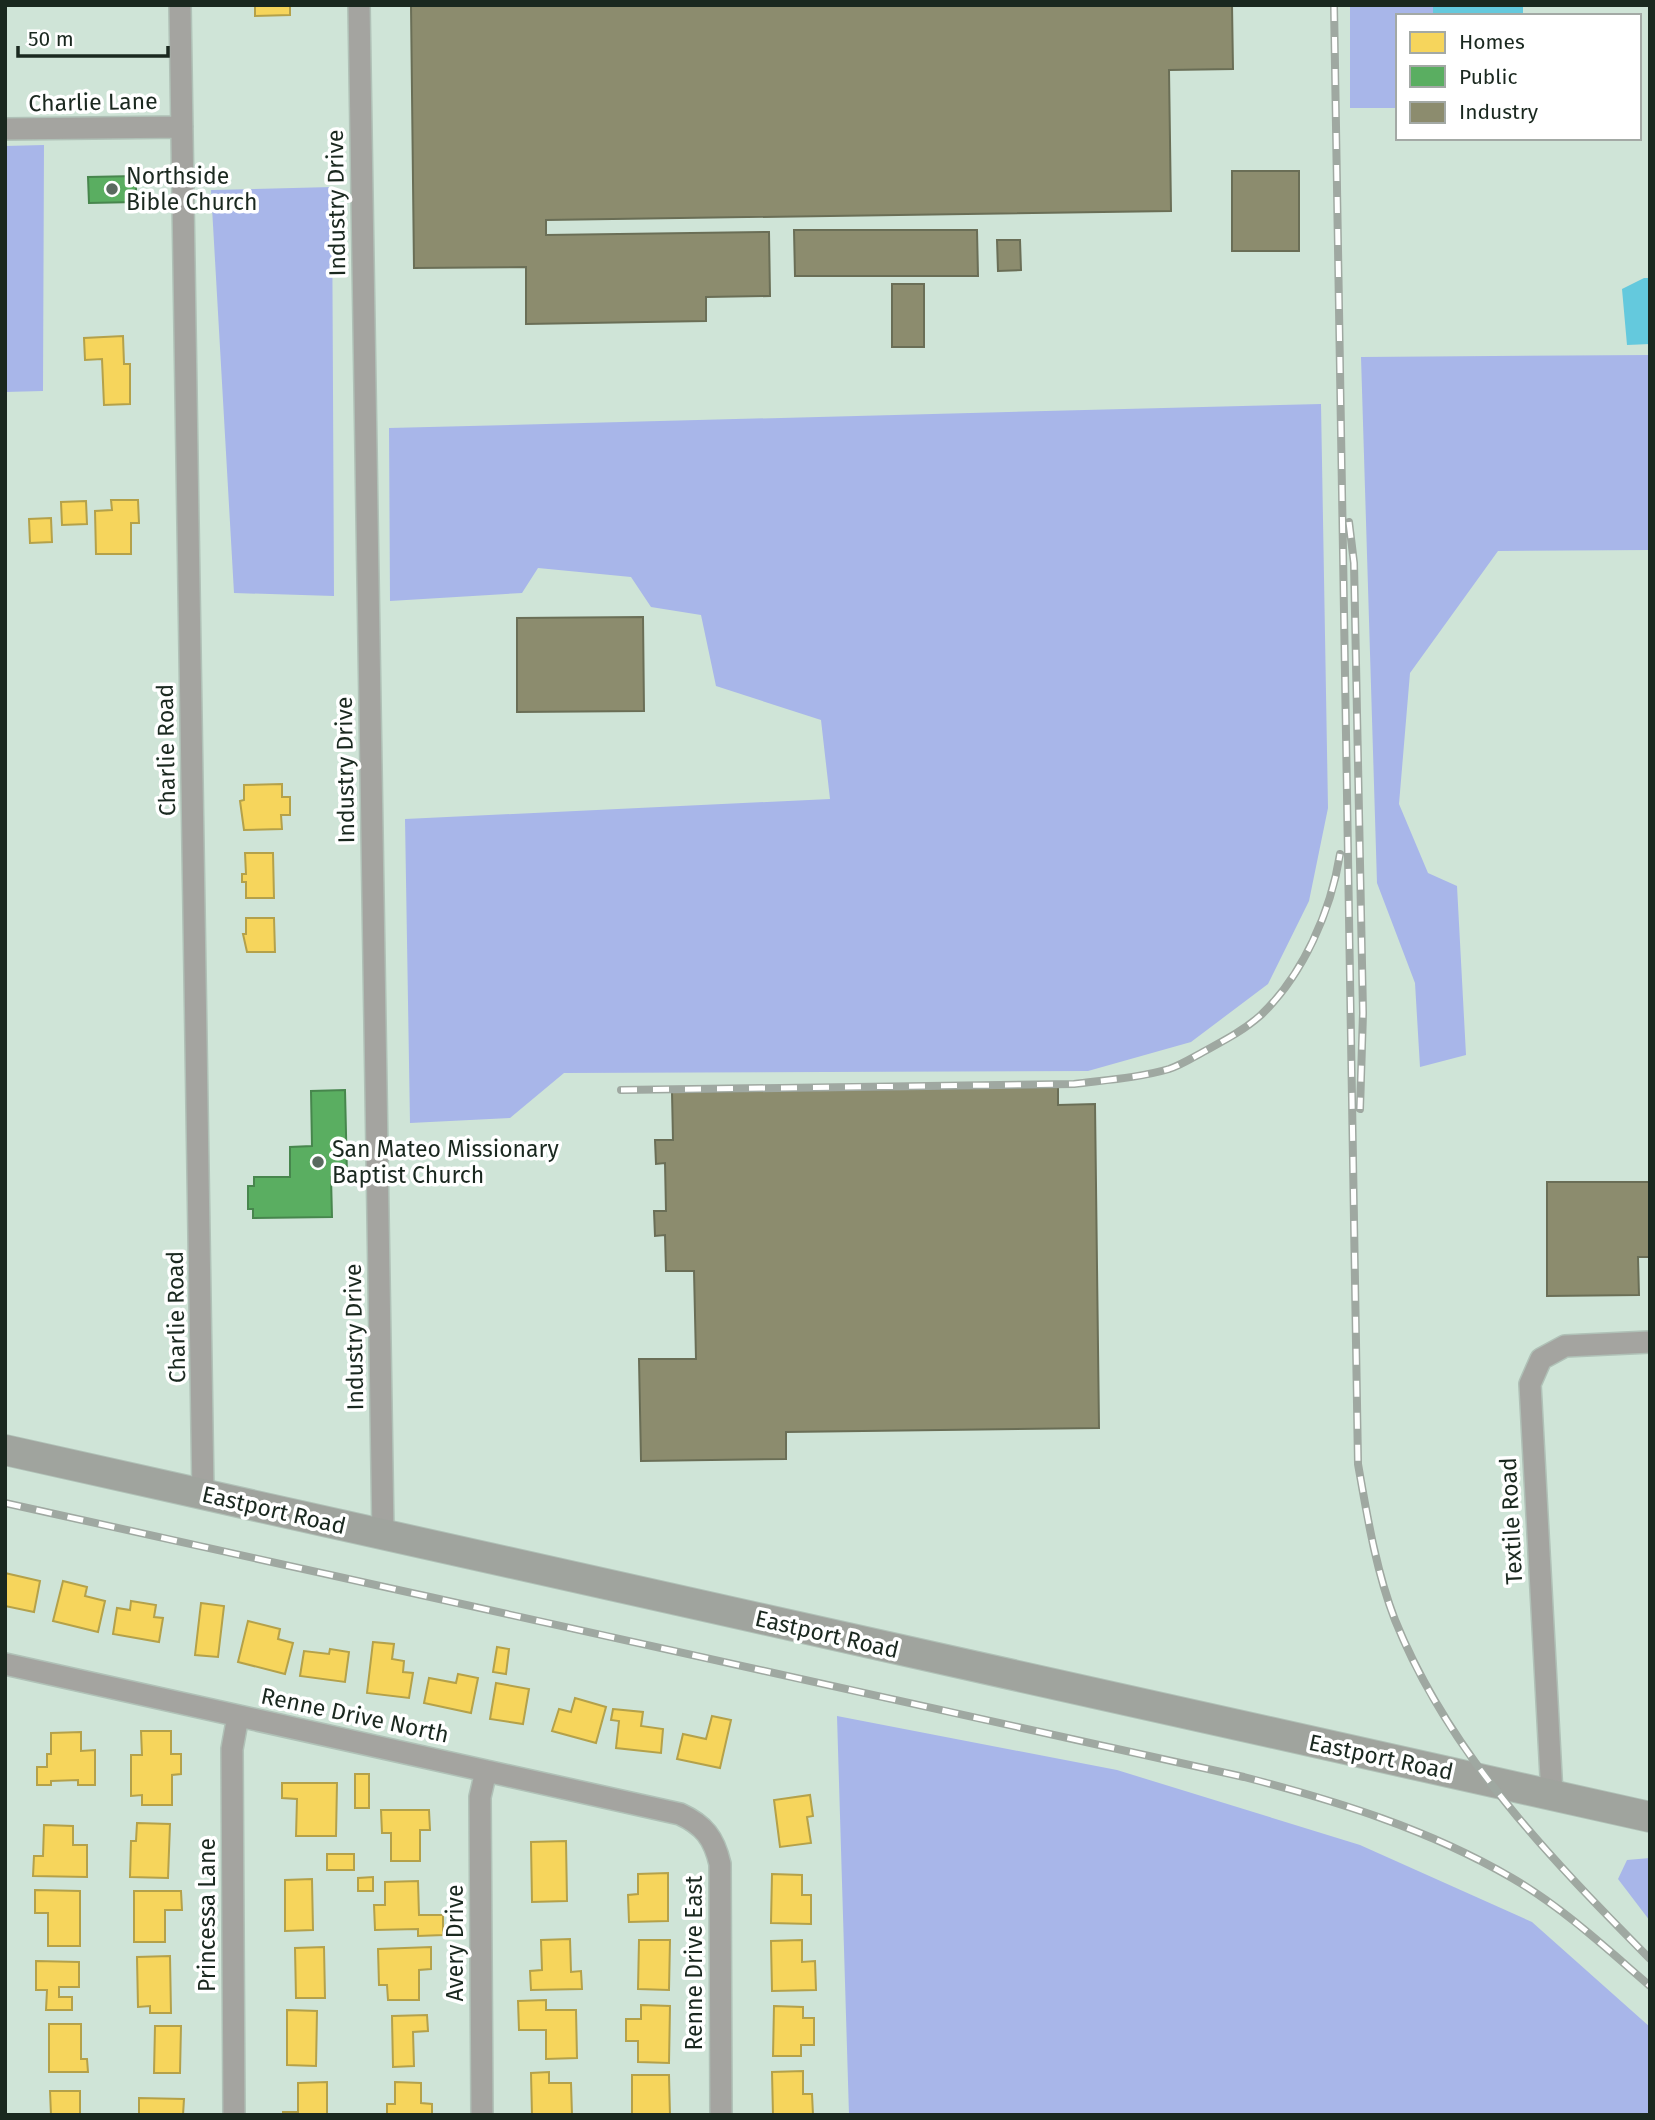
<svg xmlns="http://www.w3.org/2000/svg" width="1655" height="2120" font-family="'Fira Sans',sans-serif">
<rect width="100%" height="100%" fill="#cfe4d7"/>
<path fill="#a8b6e9" d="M1350,5h83v11h-35v92h-48z
M44,145l-1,246 -38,1v-246z
M332,187l2,409 -100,-3 -23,-403z
M1650,355v195l-152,1 -88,122 -11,131 29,69 29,13 9,169 -46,12 -5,-84 -38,-100 -16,-526z
M1321,404l7,404 -19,93 -41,83 -77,58 -103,29 -524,2 -54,45 -100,5 -5,-304 425,-20 -9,-79 -105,-34 -15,-71 -50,-8 -20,-30 -93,-9 -16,25 -132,8 -1,-173z
M837,1716l280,54 243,75 172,77 118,105v88h-801z
M1650,1858v63l-32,-42 9,-19z"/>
<path fill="#64c9dd" d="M1433,5h90v11h-90z
M1644,278h6v66l-23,1 -5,-56z"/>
<path fill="#f6d55c" stroke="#b4a14a" stroke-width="2" d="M255,5h35v10l-35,1z
M123,336l1,28h6v40l-26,1 -2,-46 -17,1 -1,-22z
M111,500h27l1,23h-8v31h-35l-1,-43 17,-1z
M86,501l1,23 -25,1 -1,-23z
M51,518l1,24 -22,1 -1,-24z
M282,784v13h8v18h-9l1,14 -38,1 -4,-29 4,-1v-15z
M245,853h28l1,45h-28v-16h-4v-8h4z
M246,918h28l1,34h-28l-4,-18h3z
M5,1573l35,8 -6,31 -29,-6z
M63,1581l24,6 -2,9 20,5 -7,31 -45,-11z
M131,1601l25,4 -2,12 9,1 -4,24 -46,-8 4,-26 13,2z
M201,1603l23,3 -6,51 -23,-2z
M248,1621l32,8 -2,10 15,4 -8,31 -47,-12z
M373,1642l21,2 -2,15 12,2 -1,11 10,1 -4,25 -42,-5z
M497,1647l12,2 -3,25 -13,-2z
M330,1649l19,3 -4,30 -45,-6 4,-25 25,3z
M458,1674l20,4 -7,35 -47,-10 5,-25 27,5z
M496,1683l33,6 -6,35 -33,-5z
M575,1698l31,9 -10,36 -44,-12 7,-22 12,3z
M613,1709l30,3 -2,14 22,3 -2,24 -45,-5 3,-27 -8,-1z
M712,1716l19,4 -11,48 -43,-9 6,-25 23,5z
M141,1731h30v23h10v20l-9,1v30h-30v-10l-11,1v-41h11z
M81,1732v19l14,-1v35h-17v-5l-27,1v4h-14v-18h10v-13h4v-21z
M355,1774h14v34h-14z
M282,1783h55l-1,53h-40l1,-37 -15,-1z
M810,1795l3,21 -6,1 4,26 -31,4 -6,-47z
M381,1810h48l1,20h-10v31h-29v-28h-9z
M137,1823l33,1 -2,54 -38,-1 1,-36h5z
M44,1825l29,1v19h14v32l-54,-1 1,-20h9z
M566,1841l1,60 -35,1 -1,-60z
M327,1854h27v16h-27z
M668,1873v48l-39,1 -1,-27 10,-1v-20z
M772,1874l30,1v20h9v29l-40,-1z
M373,1877v14h-15v-13z
M312,1879l1,51 -28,1v-51z
M418,1881l1,34h24v20l-25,1v-7l-43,1 -1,-25h11v-23z
M35,1890l45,1v55h-32v-33h-13z
M134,1891h47l1,19h-17v32h-31z
M570,1939l1,33 10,-1 1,18 -51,1 -1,-19 12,-1 -1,-30z
M639,1940h31l-1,50 -31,-1z
M802,1940v22l13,-1 1,29 -44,1 -1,-50z
M324,1947l1,51h-29l-1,-50z
M431,1947v22l-12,1v30h-31l-1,-15h-8l-1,-36z
M170,1956l1,57h-21v-7l-12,1 -1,-50z
M36,1961l43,1v25h-20v10h13v13h-26l1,-20h-11z
M546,2000v10h30l1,48 -31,1v-29h-27l-1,-29z
M641,2005l29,1 -1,57 -31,-1v-21h-12v-22h15z
M774,2006l29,1v11h11v27h-13v11h-28z
M287,2010l30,1 -1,55 -29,-1z
M427,2015l1,16 -15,1 1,34 -21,1 -1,-51z
M49,2024h32v35h6l1,13h-39z
M155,2026h26l-1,47h-26z
M803,2071v23h9l1,21h-40l-1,-43z
M549,2072v11h22l1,32h-40l-1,-42z
M632,2075h37l1,40h-38z
M327,2082v33h-44v-3h15v-29z
M395,2082l26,1v20l11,1v11h-45v-11h8z
M50,2091h30v24h-29z
M139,2098l45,1 -1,16h-44z"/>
<path fill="#5aae61" stroke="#47864d" stroke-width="2" d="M136,176v26l-47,1 -1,-26z
M345,1090l2,86 -16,1 1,40 -79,1v-9h-5v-23h6v-9h36v-30l22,-1 -1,-55z"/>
<path fill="#8c8c6e" stroke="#6a6e56" stroke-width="2" d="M411,5h821l1,64 -64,1 2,141 -625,9v15l223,-3 1,64 -64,1v24l-180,3v-57l-112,1z
M1232,171h67v80h-67z
M794,230h183l1,46h-183z
M997,240h23l1,30 -23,1z
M892,284h32v63h-32z
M643,617l1,94 -127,1v-94z
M1058,1087v18l37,-1 4,324 -313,4v27l-145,2 -2,-102h57l-2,-88h-28l-1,-36 -10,1 -1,-25h12l-1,-48 -9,1 -1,-24h18l-1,-48z
M1547,1182h103v75h-12l1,38 -92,1z"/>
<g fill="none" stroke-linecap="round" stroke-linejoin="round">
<defs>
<path id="street" d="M180,5l23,1489
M359,5l24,1529
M5,129l177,-2
M5,1664l675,150c24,11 34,24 40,50l1,251
M1552,1795l-22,-411 11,-25 24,-13 85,-4
M234,2115l-2,-366 6,-33
M482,2115l-2,-318 6,-26"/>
<path id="secondary" d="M5,1450l1645,367"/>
</defs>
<use href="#street" stroke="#b0c1b7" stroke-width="24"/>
<use href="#secondary" stroke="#b0c1b7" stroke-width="32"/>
<use href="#street" stroke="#a4a4a0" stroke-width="21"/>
<use href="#secondary" stroke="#a0a49e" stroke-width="30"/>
<defs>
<path id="rail" d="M1334,5l24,1459c9,51 18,107 37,156 54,134 155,238 255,339
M1349,522l5,41 9,450 -3,96
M621,1090l453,-6c32,-4 64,-6 95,-15 12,-4 23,-11 34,-17 20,-11 40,-21 58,-37 42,-40 70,-104 79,-161
M5,1503l1239,274c93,24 184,52 268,101 50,29 94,70 138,108"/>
</defs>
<use href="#rail" stroke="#9fa8a1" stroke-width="8"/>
<use href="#rail" stroke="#fff" stroke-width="5" stroke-dasharray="16" stroke-linecap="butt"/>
</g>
<g fill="#596a5f" stroke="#fff" stroke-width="2.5">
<circle cx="112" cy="189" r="7"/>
<circle cx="318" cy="1162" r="7"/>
</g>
<g text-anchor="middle" stroke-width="7" stroke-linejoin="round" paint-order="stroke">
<g font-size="23" fill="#1a281f" stroke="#fff">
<text transform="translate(93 102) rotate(-1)" y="8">Charlie Lane</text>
<text transform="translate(336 203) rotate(-91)" y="8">Industry Drive</text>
<text transform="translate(166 750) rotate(-91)" y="8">Charlie Road</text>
<text transform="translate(345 770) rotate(-91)" y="8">Industry Drive</text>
<text transform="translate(176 1317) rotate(-91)" y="8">Charlie Road</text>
<text transform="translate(354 1337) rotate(-91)" y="8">Industry Drive</text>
<text transform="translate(274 1510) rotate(13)" y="8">Eastport Road</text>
<text transform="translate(1511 1521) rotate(-93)" y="8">Textile Road</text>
<text transform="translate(827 1634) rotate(13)" y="8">Eastport Road</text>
<text transform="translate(355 1715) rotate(12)" y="8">Renne Drive North</text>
<text transform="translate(1381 1757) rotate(12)" y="8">Eastport Road</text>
<text transform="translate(207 1915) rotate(-90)" y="8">Princessa Lane</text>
<text transform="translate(455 1943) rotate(-90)" y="8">Avery Drive</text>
<text transform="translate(694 1963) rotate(-90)" y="8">Renne Drive East</text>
</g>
<g font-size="23" fill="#1a281f" stroke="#fff" text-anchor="start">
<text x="126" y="184">Northside<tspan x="126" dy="26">Bible Church</tspan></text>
<text x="332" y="1157">San Mateo Missionary<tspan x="332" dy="26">Baptist Church</tspan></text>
</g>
</g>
<rect width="1655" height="2120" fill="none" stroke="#1a281f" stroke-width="14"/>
<rect x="1396" y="14" width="245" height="126" fill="#ffffff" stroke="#a3a9a5" stroke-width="2"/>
<rect x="1410" y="32" width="35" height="21" fill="#f6d55c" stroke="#a3a9a5" stroke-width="2"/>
<text x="1459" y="49" font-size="21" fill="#1a281f">Homes</text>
<rect x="1410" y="66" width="35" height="21" fill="#5aae61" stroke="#a3a9a5" stroke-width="2"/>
<text x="1459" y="84" font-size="21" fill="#1a281f">Public</text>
<rect x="1410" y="102" width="35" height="21" fill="#8c8c6e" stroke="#a3a9a5" stroke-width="2"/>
<text x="1459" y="119" font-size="21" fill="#1a281f">Industry</text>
<path d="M18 46v10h150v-10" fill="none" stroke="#1a281f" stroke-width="3.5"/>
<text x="28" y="46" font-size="21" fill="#1a281f" stroke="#ffffff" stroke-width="5" paint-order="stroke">50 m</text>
</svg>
